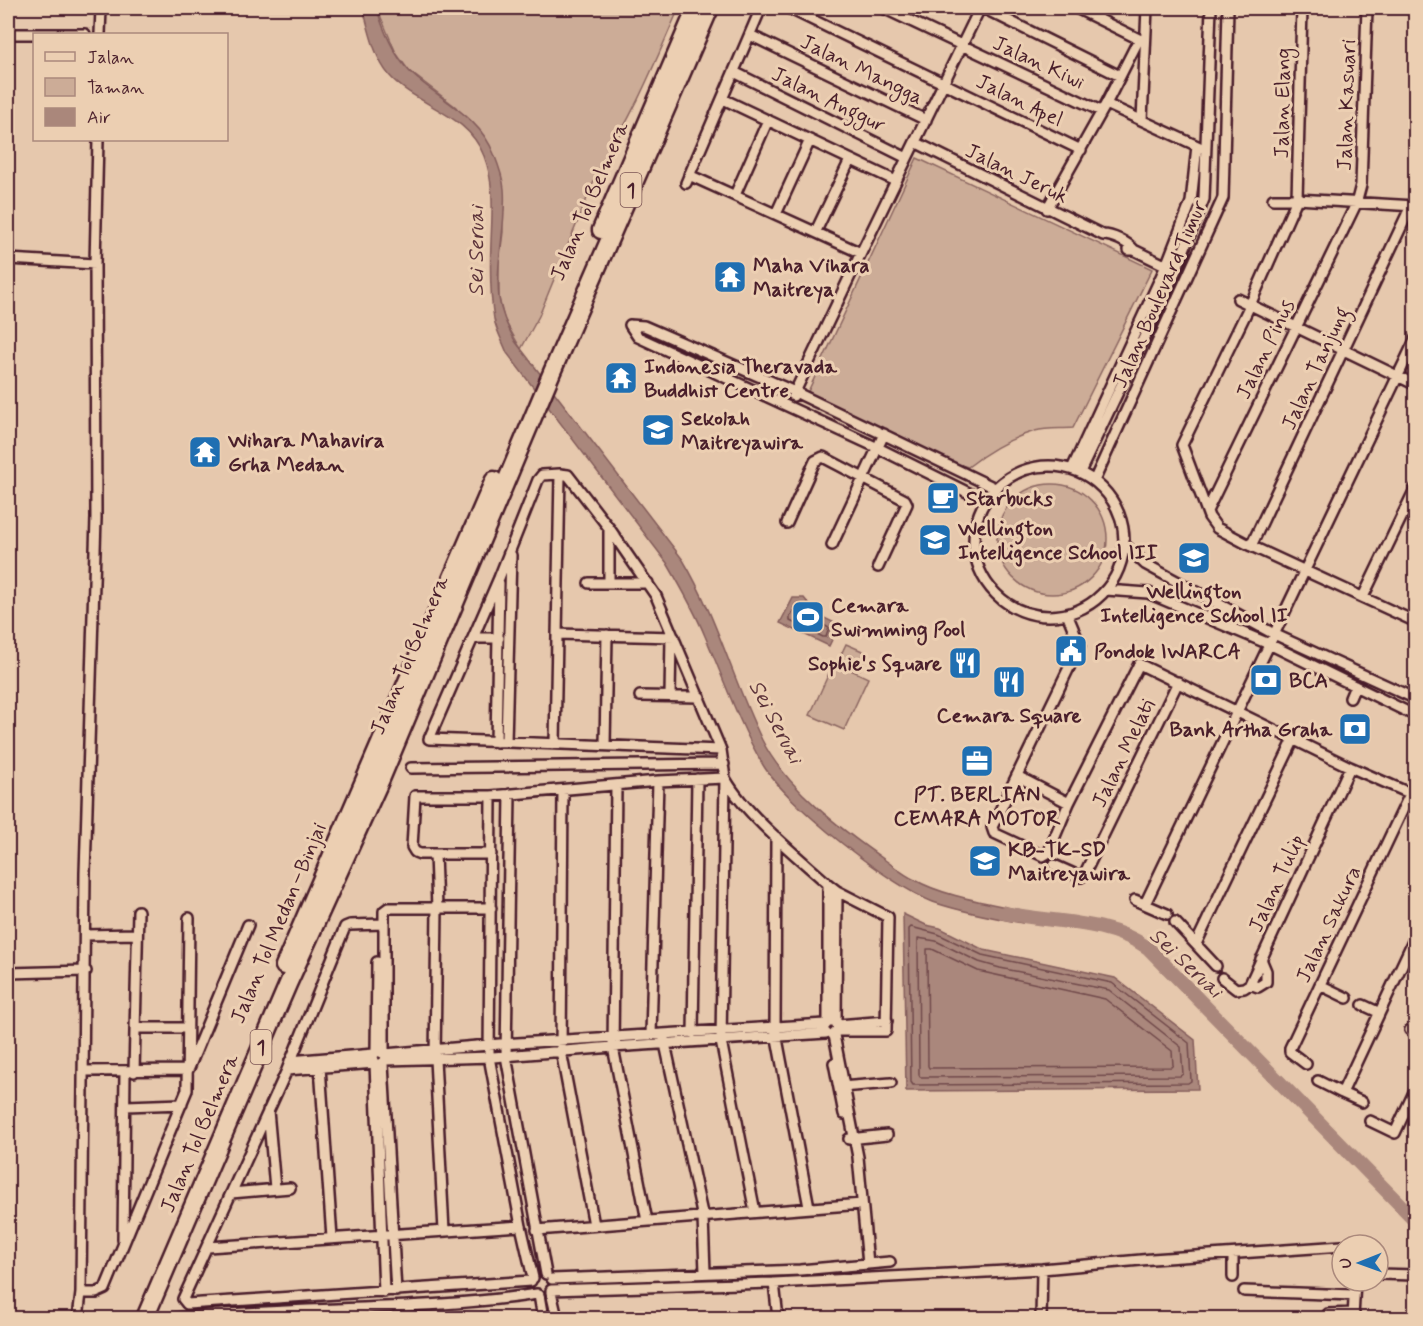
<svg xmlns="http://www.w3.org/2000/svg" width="1423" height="1326" font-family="Mynerve,sans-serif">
<rect width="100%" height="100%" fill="#e6c8ad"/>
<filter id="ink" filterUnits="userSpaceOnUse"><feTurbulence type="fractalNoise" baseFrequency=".0167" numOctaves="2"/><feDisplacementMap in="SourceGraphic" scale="12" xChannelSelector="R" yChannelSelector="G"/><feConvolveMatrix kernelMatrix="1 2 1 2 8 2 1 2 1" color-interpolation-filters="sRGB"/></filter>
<g filter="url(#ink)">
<path fill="#ccac97" stroke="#8b6661" stroke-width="1.5" d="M377,8h302c-23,52 -45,108 -78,156l-62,152 -18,33 -17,-30 -5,-21v-34l4,-32 -3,-59 -44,-66 -47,-36 -13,-18z
M917,158l235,111 -79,159c-13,1 -26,0 -38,3 -24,7 -48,21 -67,36l-23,-6 -139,-65z
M997 539a55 55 0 1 1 110 0a55 55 0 1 1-110 0Z
M846,644l21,9 -7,16 -21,-10z
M834,662l34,16 -24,52 -34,-15z"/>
<path fill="#aa877b" stroke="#845d5b" stroke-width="1.5" d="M363,8h14c5,20 18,49 33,64 29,28 69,43 84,82 4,10 9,24 10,35 3,36 -9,73 -5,109 2,16 9,29 16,43l168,219c34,57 50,121 79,180 23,47 80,90 123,120 10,7 19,15 30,20 28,16 74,23 105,30l2,13c-30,-6 -61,-11 -89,-21 -43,-16 -146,-97 -170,-137 -24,-41 -39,-85 -58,-129 -10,-25 -24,-49 -38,-73l-160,-210c-4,-11 -11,-23 -13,-34 -4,-25 -4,-52 -3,-77 1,-29 4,-58 -7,-86 -17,-44 -67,-49 -95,-81 -15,-18 -20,-45 -26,-67z
M793,598h11l14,17 21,10 -10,21 -49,-23z
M903,914l23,11 14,3 44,22 131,28 80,62 3,49 -292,2z"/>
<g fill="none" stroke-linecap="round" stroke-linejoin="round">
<path stroke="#70494b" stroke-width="1.5" d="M801,604l13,16 15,8 -3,9h-3l-33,-16v-4l6,-11z
M911,927l27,7 44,21 130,28 77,60 2,38 -3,2 -275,2 -2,-3 -2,-153z
M918,938l18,3 43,21 21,6 109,22 72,57 2,27 -3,2 -260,1 -1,-2z
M927,949h5l46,22 127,28 67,52 1,14 -2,2 -242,1 -1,-2z"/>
<path stroke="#845d5b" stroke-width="2" d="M1150,587l44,21"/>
<path stroke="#aa877b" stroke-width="14" d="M1004,913c48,10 103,6 144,35l268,273"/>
<defs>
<path id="street" d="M788,8l293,142
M883,8l218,103
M983,8l137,68
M1076,8l67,33
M1302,8l-5,191 -47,106 -68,140 27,72 8,11 34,18 165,76
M8,34h77
M100,34l1,-26
M750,35l176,85
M734,72l173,86
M723,99l173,82
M1106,104l96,44
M1142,120l5,-112
M915,142l188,93c9,0 25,7 31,15
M689,175l172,78 119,-245
M686,183l75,-175
M735,195l33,-75
M1273,199h24l118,7
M1047,209l59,-105 33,-65
M776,214l34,-74
M816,231l34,-71
M1129,250h5l37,18
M8,259l87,5
M1238,299l178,86
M630,325l14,1 151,66 200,96
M630,325l8,12 240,111 107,53
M793,396l68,-143
M974 541a75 75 0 1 1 150 0a75 75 0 1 1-150 0Z
M1072,469l94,-203 25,-64 6,-56
M1080,472l96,-202 28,-71 7,-191
M1094,481l129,-283 5,-190
M1207,511l149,-307 5,-19 6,-177
M787,523l28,-62 8,-4 82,43 2,4 -29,63
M609,529v54
M1124,544l21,20 129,70 142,65
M832,545l52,-111
M1251,546l160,-340
M589,583h59
M1106,590l42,3 121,51 147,72
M1363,597l53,-110
M1067,614l13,31 -88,182 2,6 49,23 5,-3 21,-50 70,-139 211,103 66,29
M557,634l117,3
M473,638h26
M640,696l60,1
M670,696l1,-60
M1350,698l5,-12
M496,742l3,-159
M506,742l5,-187
M555,744l5,-270
M605,745l2,-110
M721,750l-292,-11 70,-161 39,-98 4,-5 18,-1 8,1 41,53 47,68 65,154 4,28 -4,263 34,171
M411,768l313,-4
M1017,776l52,27
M726,780c21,36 71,76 102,104l9,7 51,26 -2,114h-48
M616,785l-3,262 34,174
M563,790l-2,261 33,174
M510,794l-4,262 40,218
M491,796l-2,261 32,169 12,52
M776,837l-1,191 34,179
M435,854l2,54 -2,151 9,172
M491,854h-71l-5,-2 -3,-5 3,-51h76l167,-15 67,-3
M1054,865l27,12 3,-2 94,-193
M828,884v138
M1135,900l32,14
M1145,904l271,-566
M491,908h-103l-4,3v13l-34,1 -5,2 -58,143 -104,229 4,5 344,-23
M1175,922l41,44
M85,935l52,-1
M1196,944l98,-205
M8,973l78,-2
M1222,978l14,11 8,-1 6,-4 100,-217
M1250,984l8,3 8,-5v-11l-5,-12
M1320,985l27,13
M1363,1005l15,7
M836,1022l1,-131
M838,1025l49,-4
M824,1027l4,-5h8l2,8 -5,5
M136,1028h51
M1410,1030l6,2
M693,1033l4,-254
M651,1035l7,-254
M834,1035l24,122 10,107
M664,1039l39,179 2,54
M376,1052l1,-90
M384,1052v-128
M385,1054l115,-10 325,-20
M386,1060l107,-3 120,-10 213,-14
M290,1061l84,-7
M834,1063l10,51
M383,1064l13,227
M1306,1064l-16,-12v-4l120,-254
M320,1067l12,171
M189,1068l59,-143
M287,1070l88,-7 5,2 6,-5 -1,-6 -7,-3 -4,3 -1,4 2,5 9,229
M84,1071l104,-1
M134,1072l4,-161
M1318,1081l24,12 74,-158
M841,1087l50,-4
M1342,1093l20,9
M126,1106l56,-2
M268,1111l7,77
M1370,1121l25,12 21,-45
M849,1139l38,-4
M231,1193l59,-5
M537,1230l325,-26
M123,1240l2,-168
M208,1247l313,-21
M1233,1254v23
M1378,1274l38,1
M552,1279l248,-9 90,-8
M774,1283l4,35
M551,1290l223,-7 268,-14 110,-10 190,-13
M1244,1291l110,4
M551,1292l6,26
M81,1293h15l9,-4 82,-199 2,-172
M539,1295l4,23
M1328,1314l26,-1
M78,1318l3,-25 4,-420 11,-355 -1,-254 3,-124
M177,1318c120,-12 241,-6 360,-24
M1041,1318l1,-49
M1353,1318l2,-37"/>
<path id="highway" d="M601,230l95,-222
M284,966l210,-486
M145,1318l143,-334 94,-207 170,-405 158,-364"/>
</defs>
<use href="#street" stroke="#4a1f2b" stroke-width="14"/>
<use href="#highway" stroke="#4a1f2b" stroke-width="21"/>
<use href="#street" stroke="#eccfb2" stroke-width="9"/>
<use href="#highway" stroke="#eccfb2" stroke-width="16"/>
</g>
</g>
<defs>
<symbol id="temple-square" viewBox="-11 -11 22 22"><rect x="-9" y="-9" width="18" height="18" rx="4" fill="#1f6fb2" stroke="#eccfb2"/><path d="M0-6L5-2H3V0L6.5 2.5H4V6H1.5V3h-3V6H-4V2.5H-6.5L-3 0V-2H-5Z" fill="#fff"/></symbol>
<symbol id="school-square" viewBox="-11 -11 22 22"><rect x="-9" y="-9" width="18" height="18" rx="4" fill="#1f6fb2" stroke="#eccfb2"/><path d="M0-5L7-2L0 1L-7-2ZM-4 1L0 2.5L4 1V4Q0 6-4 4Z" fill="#fff"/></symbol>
<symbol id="cafe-square" viewBox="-11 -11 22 22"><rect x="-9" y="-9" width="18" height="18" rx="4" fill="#1f6fb2" stroke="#eccfb2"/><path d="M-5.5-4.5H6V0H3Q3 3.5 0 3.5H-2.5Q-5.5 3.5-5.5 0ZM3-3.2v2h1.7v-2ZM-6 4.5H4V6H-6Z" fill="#fff"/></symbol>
<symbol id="stadium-square" viewBox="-11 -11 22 22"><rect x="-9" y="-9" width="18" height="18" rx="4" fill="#1f6fb2" stroke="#eccfb2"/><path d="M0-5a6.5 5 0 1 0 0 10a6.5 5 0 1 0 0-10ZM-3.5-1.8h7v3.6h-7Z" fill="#fff"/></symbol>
<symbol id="civic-square" viewBox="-11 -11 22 22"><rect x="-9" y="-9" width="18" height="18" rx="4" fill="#1f6fb2" stroke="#eccfb2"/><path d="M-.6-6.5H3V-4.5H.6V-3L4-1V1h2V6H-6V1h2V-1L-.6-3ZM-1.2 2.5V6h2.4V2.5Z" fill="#fff"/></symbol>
<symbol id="restaurant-square" viewBox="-11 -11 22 22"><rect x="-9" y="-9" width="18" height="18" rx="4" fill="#1f6fb2" stroke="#eccfb2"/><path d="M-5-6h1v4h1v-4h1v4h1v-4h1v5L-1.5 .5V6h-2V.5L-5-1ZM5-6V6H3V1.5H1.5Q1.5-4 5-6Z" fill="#fff"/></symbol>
<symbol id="bank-square" viewBox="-11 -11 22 22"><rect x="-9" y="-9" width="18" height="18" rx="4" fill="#1f6fb2" stroke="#eccfb2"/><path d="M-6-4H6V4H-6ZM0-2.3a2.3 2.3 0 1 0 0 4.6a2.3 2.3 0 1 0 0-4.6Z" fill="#fff"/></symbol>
<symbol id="office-square" viewBox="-11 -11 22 22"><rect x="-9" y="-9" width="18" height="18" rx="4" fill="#1f6fb2" stroke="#eccfb2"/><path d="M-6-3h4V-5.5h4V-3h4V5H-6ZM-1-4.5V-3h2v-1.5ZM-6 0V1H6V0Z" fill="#fff"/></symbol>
</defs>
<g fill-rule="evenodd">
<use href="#temple-square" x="711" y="258" width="38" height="38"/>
<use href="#temple-square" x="602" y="359" width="38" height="38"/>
<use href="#school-square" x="639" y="411" width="38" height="38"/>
<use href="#temple-square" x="186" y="433" width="38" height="38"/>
<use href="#cafe-square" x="924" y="479" width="38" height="38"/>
<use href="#school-square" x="916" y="521" width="38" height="38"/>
<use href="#school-square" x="1175" y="539" width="38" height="38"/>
<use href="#stadium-square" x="789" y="598" width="38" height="38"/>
<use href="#civic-square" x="1052" y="632" width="38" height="38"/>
<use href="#restaurant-square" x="946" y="644" width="38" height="38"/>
<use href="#bank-square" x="1247" y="661" width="38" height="38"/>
<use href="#restaurant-square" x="990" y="663" width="38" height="38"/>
<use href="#bank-square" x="1336" y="710" width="38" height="38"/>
<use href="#office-square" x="958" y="742" width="38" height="38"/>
<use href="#school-square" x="966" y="842" width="38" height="38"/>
</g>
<g text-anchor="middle" stroke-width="6" stroke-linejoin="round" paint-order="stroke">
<g fill="#eccfb2" stroke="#7b5454" stroke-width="1.5">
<rect x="620.5" y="173" width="21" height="34" rx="4.5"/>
<rect x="250.5" y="1030" width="21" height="34" rx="4.5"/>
</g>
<g font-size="20" font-weight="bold" fill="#4a1f2b">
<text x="631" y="197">1</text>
<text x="261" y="1054">1</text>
</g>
<g font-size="21" fill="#4a1f2b" stroke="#eccfb2">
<text transform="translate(1039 62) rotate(25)" y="7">Jalan Kiwi</text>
<text transform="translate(862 69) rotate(26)" y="7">Jalan Mangga</text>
<text transform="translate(829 99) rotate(26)" y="7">Jalan Anggur</text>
<text transform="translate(1020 100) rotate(26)" y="7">Jalan Apel</text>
<text transform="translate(1282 103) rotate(-89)" y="7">Jalan Elang</text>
<text transform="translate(1346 105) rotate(-88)" y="7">Jalan Kasuari</text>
<text transform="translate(1017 173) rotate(26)" y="7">Jalan Jeruk</text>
<text transform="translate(589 201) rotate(-67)" y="7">Jalan Tol Belmera</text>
<text transform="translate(1159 294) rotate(-66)" y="7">Jalan Boulevard Timur</text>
<text transform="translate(1265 349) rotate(-64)" y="7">Jalan Pinus</text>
<text transform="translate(1315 368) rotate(-65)" y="7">Jalan Tanjung</text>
<text transform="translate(409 655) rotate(-67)" y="7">Jalan Tol Belmera</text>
<text transform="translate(1123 753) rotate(-64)" y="7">Jalan Melati</text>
<text transform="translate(1276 883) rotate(-65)" y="7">Jalan Tulip</text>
<text transform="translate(278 923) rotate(-67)" y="7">Jalan Tol Medan–Binjai</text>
<text transform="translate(1328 924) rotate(-65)" y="7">Jalan Sakura</text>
<text transform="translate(199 1133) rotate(-67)" y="7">Jalan Tol Belmera</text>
</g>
<g font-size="21" font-weight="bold" fill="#4a1f2b" stroke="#eccfb2" text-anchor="start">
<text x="753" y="272">Maha Vihara<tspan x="753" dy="24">Maitreya</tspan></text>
<text x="644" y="373">Indonesia Theravada<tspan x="644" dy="24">Buddhist Centre</tspan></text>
<text x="681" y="425">Sekolah<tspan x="681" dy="24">Maitreyawira</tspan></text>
<text x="228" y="447">Wihara Mahavira<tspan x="228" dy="24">Grha Medan</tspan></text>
<text x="966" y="505">Starbucks</text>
<text x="958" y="535">Wellington<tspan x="958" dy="24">Intelligence School III</tspan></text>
<text x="1194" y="598" text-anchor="middle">Wellington<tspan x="1194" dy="24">Intelligence School II</tspan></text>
<text x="831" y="612">Cemara<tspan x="831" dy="24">Swimming Pool</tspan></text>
<text x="1094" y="658">Pondok IWARCA</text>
<text x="942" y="670" text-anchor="end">Sophie's Square</text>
<text x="1289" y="687">BCA</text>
<text x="1009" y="722" text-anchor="middle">Cemara Square</text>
<text x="1332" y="736" text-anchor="end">Bank Artha Graha</text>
<text x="977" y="801" text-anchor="middle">PT. BERLIAN<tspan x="977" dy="24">CEMARA MOTOR</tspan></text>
<text x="1008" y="856">KB-TK-SD<tspan x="1008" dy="24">Maitreyawira</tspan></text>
</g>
<g font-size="22" font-style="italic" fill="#5d343b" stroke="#eccfb2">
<text transform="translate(475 251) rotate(-90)" y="8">Sei Seruai</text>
<text transform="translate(777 721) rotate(62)" y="8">Sei Seruai</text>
<text transform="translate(1187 962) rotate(43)" y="8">Sei Seruai</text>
</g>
</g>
<rect width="1423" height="1326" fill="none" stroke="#eccfb2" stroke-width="30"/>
<rect x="15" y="15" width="1393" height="1296" fill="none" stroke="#4a1f2b" stroke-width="2" filter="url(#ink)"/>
<rect x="33" y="33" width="195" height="108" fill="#eccfb2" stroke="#ab897c" stroke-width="1.5"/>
<rect x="45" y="52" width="30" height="9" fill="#eccfb2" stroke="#ab897c" stroke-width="1.5"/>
<text x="87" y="63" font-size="18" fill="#4a1f2b">Jalan</text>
<rect x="45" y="78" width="30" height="18" fill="#ccac97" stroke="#ab897c" stroke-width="1.5"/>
<text x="87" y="93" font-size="18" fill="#4a1f2b">Taman</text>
<rect x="45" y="108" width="30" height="18" fill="#aa877b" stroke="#ab897c" stroke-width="1.5"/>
<text x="87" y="123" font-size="18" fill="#4a1f2b">Air</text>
<g transform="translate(1360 1263) rotate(269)"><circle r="28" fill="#eccfb2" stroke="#ab897c" stroke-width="1.5"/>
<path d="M0-4.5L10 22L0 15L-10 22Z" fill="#1f6fb2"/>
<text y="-9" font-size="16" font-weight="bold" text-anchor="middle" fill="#4a1f2b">U</text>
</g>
</svg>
